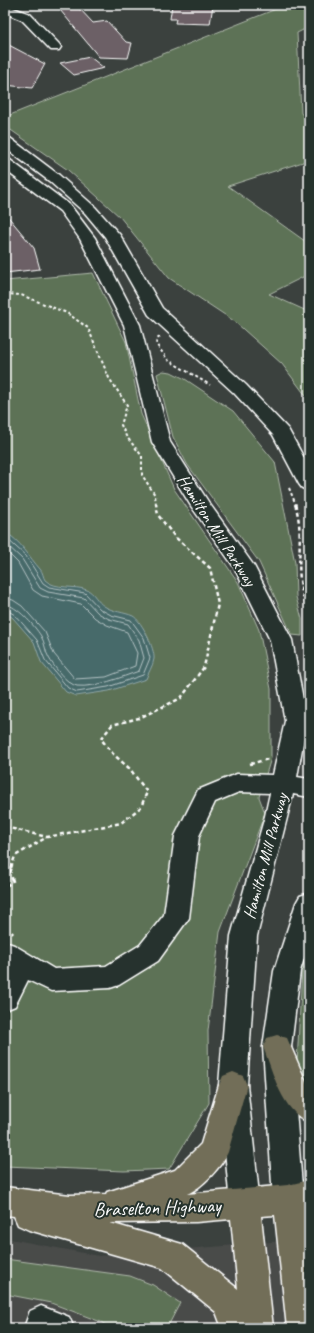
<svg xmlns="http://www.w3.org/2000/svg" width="314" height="1333" font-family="Caveat,sans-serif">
<rect width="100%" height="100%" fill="#3b413e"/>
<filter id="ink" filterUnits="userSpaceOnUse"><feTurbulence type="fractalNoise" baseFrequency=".025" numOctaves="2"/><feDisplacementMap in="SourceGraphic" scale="8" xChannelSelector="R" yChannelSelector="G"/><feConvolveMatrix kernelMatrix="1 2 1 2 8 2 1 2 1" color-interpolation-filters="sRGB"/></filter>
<g filter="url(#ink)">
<path fill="#4a4b4a" d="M5,1238l94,18 210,-17v89h-304z"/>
<path fill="#5d7256" stroke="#aeb8aa" d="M286,5h23v22l-12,6 4,80 8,12v35l-81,26 81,58v30l-40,20 40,18v88l-27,-36 -48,-43 -65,-43 -49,-61 -52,-47 -63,-44v-9z
M93,273l33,69 15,72 33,75 64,93 21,48 12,59v69l-12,39 6,16 -45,119 -12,99 1,72 -40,66 -45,2 -119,-5v-885z
M163,371l8,1 14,7 48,32 42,51 20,101 1,34 6,22v17l-10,-1 -33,-73 -72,-98 -14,-27 -16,-63z
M309,938v86l-2,1 2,70 -12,-32 6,-111z
M5,1259l125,17 23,9 27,18 -13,25h-57l-9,-6 -50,-19 -46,-9z"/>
<path fill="#466a6b" stroke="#90a6a6" d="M5,532c16,9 24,25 35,37 3,3 3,8 5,11 10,10 30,5 42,10 7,2 10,12 17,16 9,6 20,6 29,10 9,5 22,33 21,43 -1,7 -6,14 -8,20l-37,12 -33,5 -10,-4 -25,-30 -7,-20 -21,-24 -8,-6z"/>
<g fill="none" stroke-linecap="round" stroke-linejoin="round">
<path stroke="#b5c3c4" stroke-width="1" d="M5,537l21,19 17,27 6,4 36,6 15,16 11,6 20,5 13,18 6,20 -7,17 -35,12 -31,5 -9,-4 -23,-28 -8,-20 -22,-25 -10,-6
M5,543l17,16 18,29 8,4 36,6 14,15 11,6 19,5 11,16 5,18 -5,13c-17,6 -44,17 -62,15 -10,-2 -23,-19 -28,-28 -4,-6 -4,-16 -8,-22 -7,-11 -24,-30 -36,-32
M5,550l13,13 15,27 9,6 39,8 14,14 12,7 20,7 10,21 -2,13 -29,11 -31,2 -21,-25 -9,-22 -23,-26 -9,-6 -8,-2"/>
</g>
<path fill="#6c6166" stroke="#fff" d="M172,5h41l-3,19 -35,-1 1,-4h-6z
M78,7l15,16 14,-2 19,21 6,1 -4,15 -29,-1 -39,-47z
M5,43l40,21 -13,24 -27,-3z
M90,57l14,11 -30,7 -14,-12z
M5,213l29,35 6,21 -35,4z"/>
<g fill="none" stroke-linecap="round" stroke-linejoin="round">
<defs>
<path id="minor" d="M5,5l25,9 29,30 2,3 -2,3h-8l-29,-30 -17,-7z
M5,137l5,1 49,37 36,32 25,28 42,73 84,77 42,44 21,38v23l-7,-2 -3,-4 -26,-49 -39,-42 -85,-78 -44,-78 -20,-24 -36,-32 -44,-33z
M5,159l5,1 60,45 25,33 45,87 30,117 39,61 45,63 38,74 15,81 -10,56 12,2v18l-16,-3 -36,142 -10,149 13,119 -4,10 -11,4 -11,-4 -4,-10 -11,-119 12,-149 34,-120 5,-23 -31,-1 -24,10 -16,34 -10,82 -31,43 -39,24 -9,3 -59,3 -23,-11 -13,26 -10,4v-38l2,-4 -2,-2v-24l9,3 40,24 52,-3 34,-21 24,-30 11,-79 23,-46 39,-16 36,1 12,-54 -15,-81 -36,-73 -43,-61 -39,-64 -28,-117 -44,-86 -20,-28 -55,-41z
M309,893v50l-9,28 -9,76 12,152 -4,10 -11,4 -11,-4 -4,-10 -10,-152 11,-76 22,-68 4,-7z
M41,1306l28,11 5,11h-50l6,-17z"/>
<path id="major" d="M277,1035l10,3 22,51v33c-27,-10 -36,-50 -46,-75l4,-9z
M233,1072l10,4 4,9 -19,67c-6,14 -26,36 -41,42l101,-9 21,-5v28l-5,1 5,38v81h-22l-12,-113 -14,1 12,112h-51l-6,-16 -54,-44 -133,-38 -11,-5 -4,-9 -9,-1v-28l65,8 36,-1 1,-2 68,-22 26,-26 18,-59 4,-9zM231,1219l7,70 -56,-45 -72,-21 86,-1z"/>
</defs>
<use href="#minor" stroke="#fff" stroke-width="3"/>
<use href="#major" stroke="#fff" stroke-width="3"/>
<path stroke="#fff" stroke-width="2" stroke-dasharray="3 2.5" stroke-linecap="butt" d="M5,294l16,1 46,18 21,15 21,50 18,27 -6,20 5,11 16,20v19l13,20 1,10
M160,337l-3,2 -1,5 12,16 42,25
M289,488l7,17"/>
<path stroke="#fff" stroke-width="2.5" stroke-dasharray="4 3" stroke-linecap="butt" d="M295,504c12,38 -5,69 14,107
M250,764l18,-5
M5,827l42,10
M11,868l4,-12 32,-19 74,-14 20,-16 6,-15 -17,-23 -17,-15 -12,-15 11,-14 27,-7 42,-20 23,-31 14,-63 -8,-36 -35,-31 -17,-22 -2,-11"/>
<path stroke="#fff" stroke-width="3" stroke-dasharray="5 4" stroke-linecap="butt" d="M5,886l8,-4 -3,-10 2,-5
M5,926l8,8"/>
<use href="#minor" fill="#26332d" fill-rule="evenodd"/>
<use href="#major" fill="#726e59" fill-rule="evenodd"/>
</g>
</g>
<g text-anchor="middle" stroke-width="4" stroke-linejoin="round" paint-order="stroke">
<g font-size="17" fill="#fff" stroke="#26332d">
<text transform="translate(217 530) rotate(57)" y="6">Hamilton Mill Parkway</text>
<text transform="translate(265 856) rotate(-75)" y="6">Hamilton Mill Parkway</text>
</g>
<g font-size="20" fill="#fff" stroke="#26332d">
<text transform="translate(157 1207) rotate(-2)" y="7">Braselton Highway</text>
</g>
</g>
<rect width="314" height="1333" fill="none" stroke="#26332d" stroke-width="20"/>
<rect x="10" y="10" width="294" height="1313" fill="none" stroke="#fff" stroke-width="1.5" filter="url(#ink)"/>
</svg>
